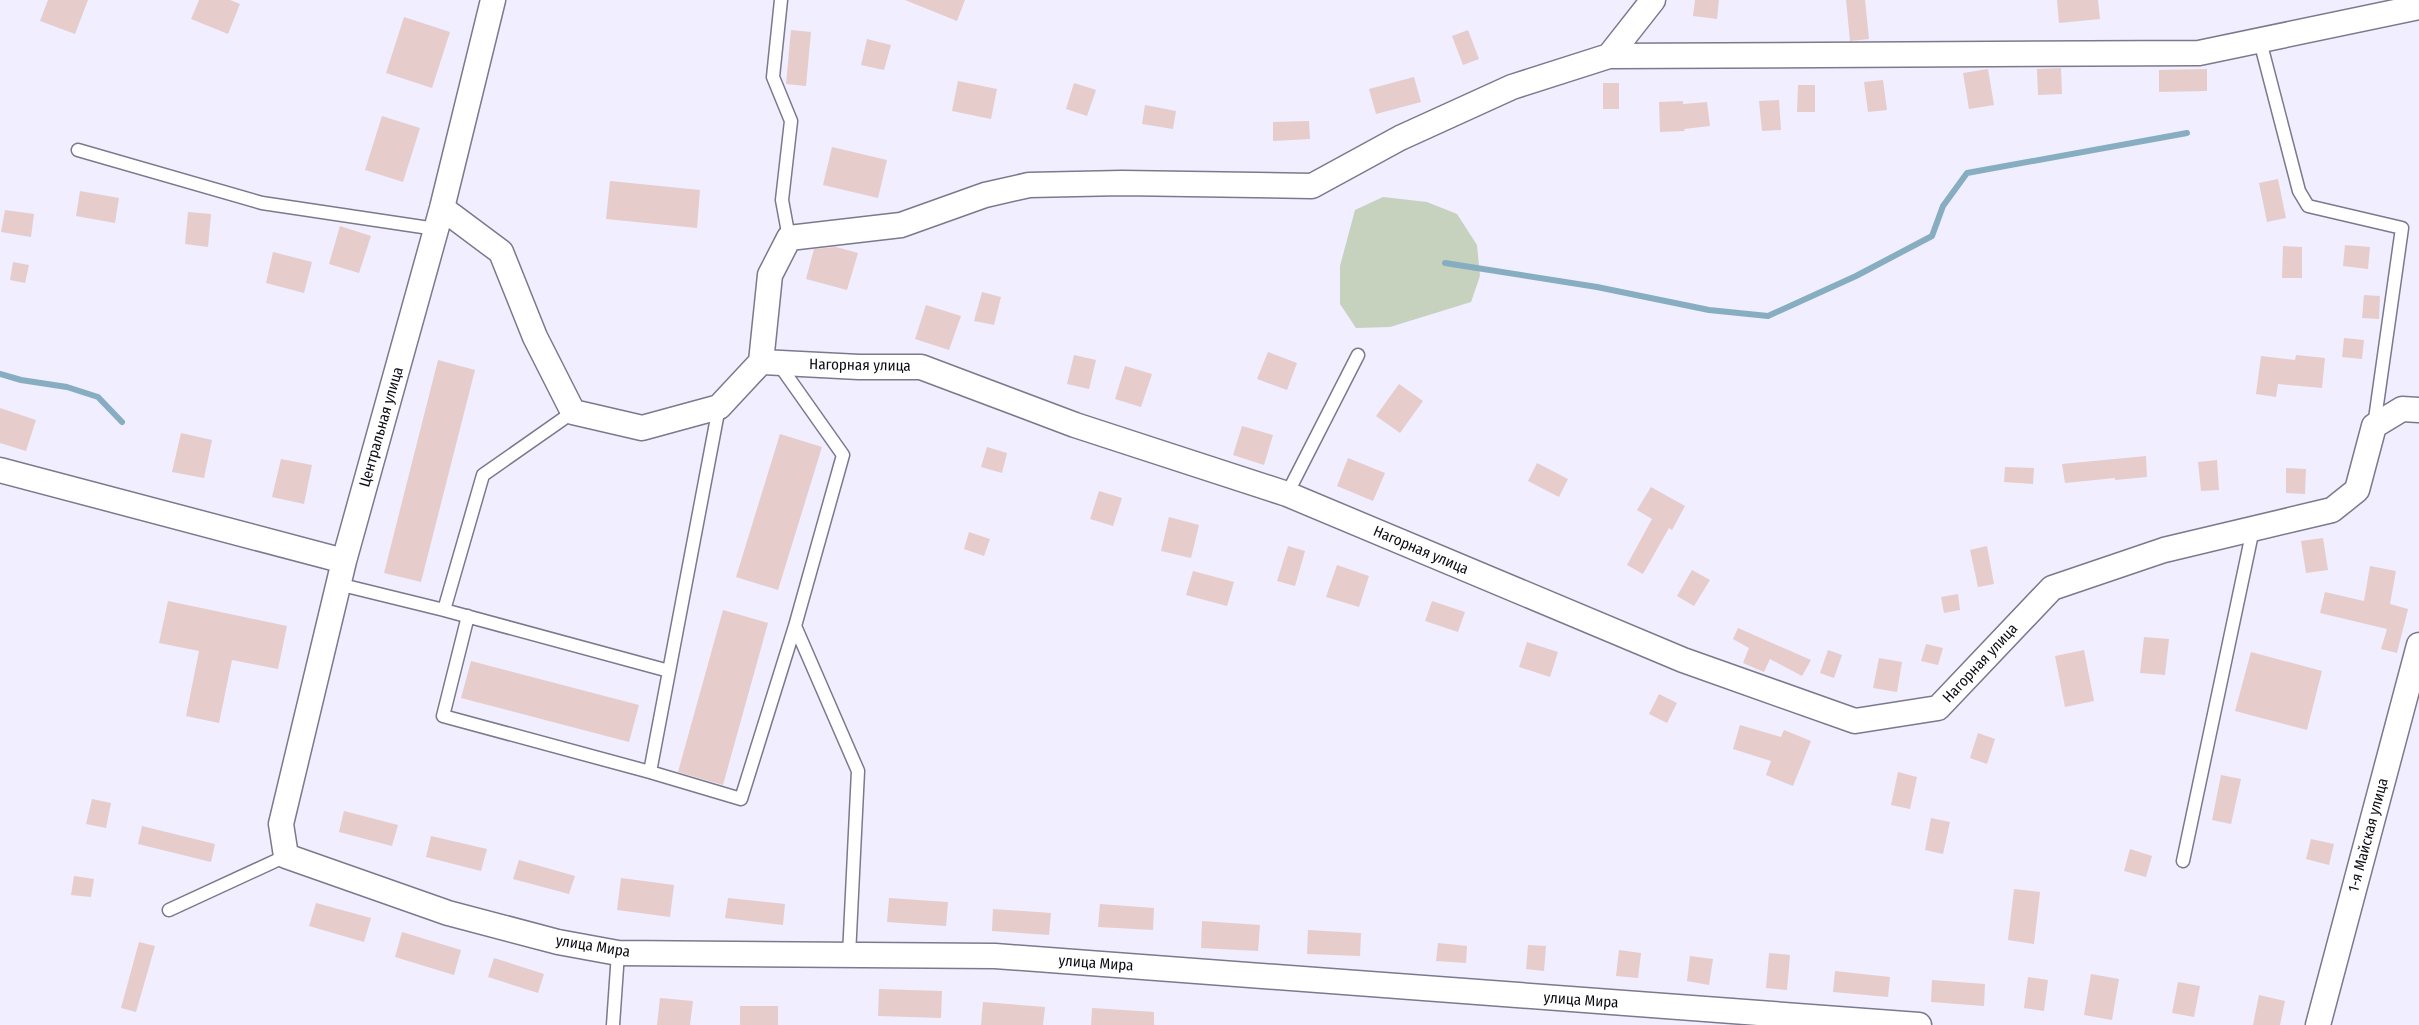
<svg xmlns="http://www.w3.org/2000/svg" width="2419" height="1025" font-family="'Fira Sans Condensed',sans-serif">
<rect width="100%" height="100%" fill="#f0eeff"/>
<path fill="#c6d2be" d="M1383,197l44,5 30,12 20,31 3,31 -9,26 -81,25 -34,1 -16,-24v-38l15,-56z"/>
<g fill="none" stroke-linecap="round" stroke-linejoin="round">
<path stroke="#87aec0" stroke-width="6" d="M1445,263l152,24 112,23 59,6 88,-40 76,-40 11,-30 24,-33 220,-40
M0,374l21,6 46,7 31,10 24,25"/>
</g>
<path fill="#e6cdcb" d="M48,0h40l-13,34 -35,-13z
M199,0h31l10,4 -12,30 -37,-15z
M905,0h60l-8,21z
M1695,0h24l-2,19 -24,-3z
M1846,0h19l4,39 -19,2z
M2057,0h41l2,19 -41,4z
M404,17l46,15 -18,56 -46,-15z
M791,30l20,2 -5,54 -20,-2z
M1468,30l11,29 -16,6 -11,-29z
M867,39l24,6 -7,25 -23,-5z
M2061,68l1,26 -24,1 -1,-26z
M1988,69l6,36 -25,4 -6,-36z
M2207,69v22l-48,1v-22z
M1414,77l7,25 -45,12 -7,-25z
M1883,80l4,30 -19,2 -4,-30z
M958,81l39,8 -6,30 -39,-8z
M1074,83l22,7 -9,26 -21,-7z
M1603,83h16v26h-16z
M1798,85h17v27h-18z
M1779,100l2,30 -19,1 -3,-30z
M1683,101v3l24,-2 3,24 -26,3 1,2 -25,1 -1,-30z
M1145,105l31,6 -3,18 -31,-5z
M382,116l38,12 -17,54 -38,-12z
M1309,121l1,18 -37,2v-19z
M832,147l55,13 -9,38 -55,-13z
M2278,179l8,39 -19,4 -8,-39z
M610,181l90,9 -3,38 -91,-9z
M80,191l39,7 -4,25 -39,-7z
M5,210l29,4 -3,23 -30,-5z
M188,212l23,2 -3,33 -23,-3z
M340,226l31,10 -12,37 -30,-9z
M2345,245l25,2 -2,22 -25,-3z
M2283,246l19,1v31h-20z
M836,247l22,6 -11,37 -41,-11 8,-30z
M273,252l39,10 -8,31 -38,-10z
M13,262l16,3 -4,18 -15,-3z
M982,292l19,5 -7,28 -20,-4z
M2364,295l16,1 -1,23 -17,-1z
M926,305l35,11 -12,34 -34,-11z
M2344,338l20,2 -2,19 -20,-2z
M1268,352l29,11 -10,27 -30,-11z
M1074,355l22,5 -7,29 -22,-5z
M2296,355l29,3 -3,30 -44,-4 -2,13 -20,-3 5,-38 34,4z
M438,360l37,10 -54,212 -37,-9z
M1125,366l27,8 -11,33 -26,-8z
M1399,384l24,17 -23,32 -24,-17z
M0,408l36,12 -10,31 -26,-8z
M1242,426l31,9 -9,30 -31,-10z
M181,433l31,7 -8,38 -32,-6z
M780,434l42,13 -44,143 -42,-13z
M987,447l20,6 -5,20 -21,-6z
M2146,456l1,21 -32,3v-2l-50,5 -3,-19z
M1348,458l37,15 -12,28 -36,-15z
M281,459l31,6 -8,39 -32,-7z
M2217,460l2,30 -18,1 -3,-29z
M1537,463l31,16 -9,18 -31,-16z
M2005,467l29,1 -1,16 -29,-2z
M2286,468l20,1 -1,25 -19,-1z
M1651,487l34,19 -13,24 -3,-2 -26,46 -16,-9 25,-46 -15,-9z
M1099,491l23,7 -9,28 -23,-7z
M1169,517l30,8 -8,33 -30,-7z
M969,532l21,7 -6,17 -20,-7z
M2323,538l5,32 -22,3 -5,-32z
M1288,546l17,5 -10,35 -18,-5z
M1987,546l7,38 -16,3 -8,-37z
M1337,565l32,11 -10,31 -33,-10z
M2370,566l26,5 -6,33 18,5 -11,44 -16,-4 6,-20 -67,-16 5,-21 39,9z
M1692,570l18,10 -16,26 -17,-10z
M1193,571l41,11 -7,24 -41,-11z
M1958,594l2,16 -16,3 -3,-16z
M168,601l119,25 -9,43 -46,-9 -13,63 -33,-7 13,-65 -40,-8z
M1432,601l33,11 -7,20 -33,-11z
M723,610l45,13 -45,162 -45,-13z
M1738,628l73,32 -9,16 -32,-17 -6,13 -21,-9 6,-15 -16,-9z
M2144,637l25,2 -4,36 -25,-2z
M1527,642l31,10 -8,25 -31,-10z
M1926,644l17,4 -5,17 -17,-4z
M1828,650l14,5 -8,23 -14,-5z
M2084,650l10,51 -29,6 -10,-51z
M2251,652l71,19 -15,59 -72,-19z
M1879,658l23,4 -5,30 -24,-4z
M471,661l168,44 -10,37 -168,-44z
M1659,694l18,9 -10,20 -18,-9z
M1740,725l41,12 3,-7 27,11 -18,45 -27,-11 5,-14 -38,-12z
M1978,733l17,6 -8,25 -17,-6z
M1898,772l19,5 -7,32 -19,-4z
M2221,775l20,4 -10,45 -19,-4z
M92,799l19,4 -5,25 -20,-4z
M344,811l54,14 -6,21 -53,-14z
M1931,818l19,4 -7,32 -18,-4z
M142,826l73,18 -4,18 -73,-18z
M431,836l56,13 -6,22 -55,-14z
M2311,839l23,5 -5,21 -23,-6z
M2130,849l22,7 -6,21 -22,-6z
M519,860l56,16 -6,18 -56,-15z
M74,876l20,3 -3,18 -20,-2z
M621,878l53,7 -4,32 -53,-7z
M2014,889l26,3 -6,52 -26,-4z
M728,898l57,6 -2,21 -58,-7z
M889,898l59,4 -2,24 -59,-4z
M316,903l55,15 -7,24 -55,-16z
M1100,904l54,4 -1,22 -55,-3z
M993,909l58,4 -2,22 -57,-4z
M1202,921l58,4 -2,26 -57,-3z
M1308,930l53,3 -1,23 -53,-2z
M402,932l59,18 -7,25 -59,-18z
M139,942l16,4 -19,66 -15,-4z
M1438,943l29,3 -1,17 -30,-2z
M1528,945l18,1 -2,25 -18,-2z
M1619,950l22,3 -3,25 -22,-2z
M1769,953l21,2 -3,35 -21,-2z
M1690,956l23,3 -4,26 -22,-4z
M494,958l50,16 -6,19 -50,-16z
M1835,971l55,6 -2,20 -55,-5z
M2091,974l28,5 -7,41 -28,-5z
M2028,977l20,3 -4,31 -20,-3z
M1932,980l53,4 -1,22 -53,-4z
M2178,982l22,4 -6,31 -22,-4z
M879,989l63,2 -1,27 -63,-2z
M2259,995l26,6 -5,24h-27z
M660,998l33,3 -3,24h-33z
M983,1002l62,5 -2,18h-62z
M740,1006h38v19h-38z
M1092,1008l62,4v13h-63z"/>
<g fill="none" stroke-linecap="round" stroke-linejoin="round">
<defs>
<path id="service" d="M781,0l-8,77 18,44 -9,79 7,38
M2260,41l39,150 9,15 94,22 -28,198
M78,150l184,53 174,26
M719,407l-69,365 91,27 54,-173 48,-171 -65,-92
M1287,494l71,-139
M338,584l106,26 225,61
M444,610l39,-135 90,-63
M468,616l-25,100 207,56
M795,626l63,145 -9,184
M2183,861l70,-332
M169,910l117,-54
M613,1025l5,-72"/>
<path id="minor" d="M493,0l-51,208 -98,353 -63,263 5,32 162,57 110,29 60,11 377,3 924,69
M1609,56l44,-56
M442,208l59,44 34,85 38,75 69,16 77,-21 42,-45 98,5h62l154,58 212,69 396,166 172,61 83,-13 114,-120 112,-38 168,-40 25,-20 17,-64 28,-17 17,1
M761,362l9,-87 19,-37 112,-13 84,-30 44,-10 93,-2 190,3 88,-48 112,-51 97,-31 590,-3 220,-46
M0,470l344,91
M2318,1025l101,-380"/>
</defs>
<use href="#service" stroke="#7b798c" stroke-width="15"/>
<use href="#minor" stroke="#7b798c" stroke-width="27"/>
<use href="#service" stroke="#fff" stroke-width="12"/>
<use href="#minor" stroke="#fff" stroke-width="24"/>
</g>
<g text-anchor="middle" stroke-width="4.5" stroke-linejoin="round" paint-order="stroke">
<g font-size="15" fill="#0c0b11" stroke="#fefefe">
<text transform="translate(860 365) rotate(1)" y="5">Нагорная улица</text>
<text transform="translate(381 427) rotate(-74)" y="5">Центральная улица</text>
<text transform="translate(1421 550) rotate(23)" y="5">Нагорная улица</text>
<text transform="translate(1980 663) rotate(-47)" y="5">Нагорная улица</text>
<text transform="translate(2368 835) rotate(-75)" y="5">1-я Майская улица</text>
<text transform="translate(593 946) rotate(9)" y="5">улица Мира</text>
<text transform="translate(1096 963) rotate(4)" y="5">улица Мира</text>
<text transform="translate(1581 1000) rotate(4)" y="5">улица Мира</text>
</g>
</g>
</svg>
